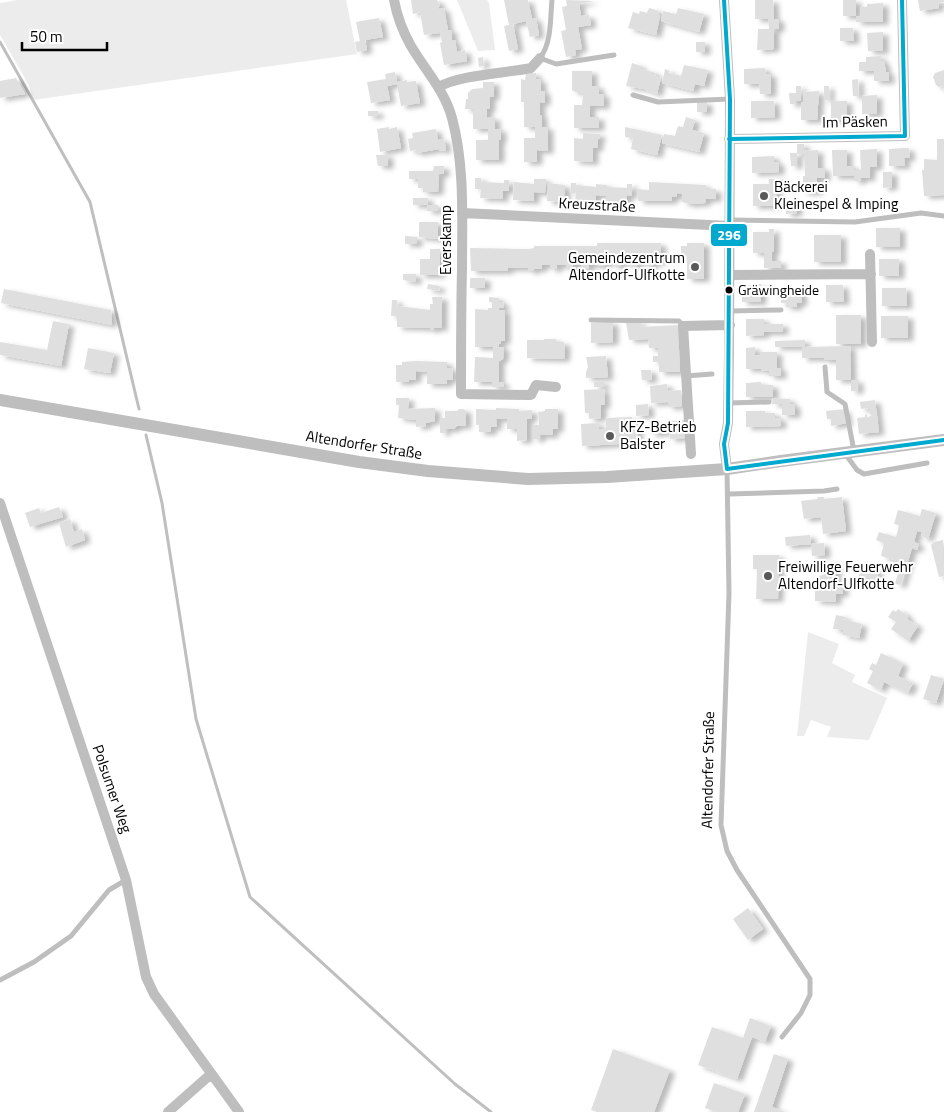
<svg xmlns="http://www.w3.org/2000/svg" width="944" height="1112" font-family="'Titillium Web',sans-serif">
<defs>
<filter id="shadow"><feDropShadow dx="5.5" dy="3" stdDeviation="2.5" flood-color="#0004"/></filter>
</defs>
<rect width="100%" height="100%" fill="#fff"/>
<path fill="#ececec" d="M17,0h329l11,54 -324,46 -4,-15 -29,-50v-32z
M457,0h30l2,3 6,47 -17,1z
M808,632l31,12 -7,19 23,12 -3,7 35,16 -18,42 -42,-3 4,-10 -20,-7 -7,16h-7z"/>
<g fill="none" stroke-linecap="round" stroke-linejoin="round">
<path stroke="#bfbfbf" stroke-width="3" d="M0,42l90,160 49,207
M146,435l16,68 34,216 54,178 205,187 36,28"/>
</g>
<path fill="#dfdfdf" filter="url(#shadow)" d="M411,0h26l3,5 -2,4 6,-1 4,22h4v11l3,-1 2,12 8,-2 2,11 -23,4 -4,-22 2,-1 -2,-9 -16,2 -4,-23 -7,2z
M504,0h24l4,19 4,-1 3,17 -9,2 -4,-16 -13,3 5,25 -9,2 -5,-25 5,-1z
M566,0l28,1 -15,3 2,12 8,-1 2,10 -13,2 4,22 -7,1 1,5 -10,2 -5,-26 5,-1 -4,-23 5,-1z
M755,0h18l1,19h5v10h-5v20l-17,1 1,-21h11l-1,-10h-13z
M843,0h13v16h4v-9h7v-3l16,-1v19h-27v-6h-13z
M918,0h26v2l-6,1 1,5 -19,3z
M649,8l10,3 -1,4 2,1 -4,19 -28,-7 5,-16 6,2 1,-3 7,2z
M678,8l26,6 -5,18 -38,-11 2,-10 13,3z
M379,18l4,19 -18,3 2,10 -10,2 -2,-10 5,-1 -4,-19z
M840,28h13l1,13h-14z
M883,32v19h-15l-1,-18z
M696,42h9v10h-9z
M881,56v5h3l2,11h3v9h-15v-10h-15v-9h7v-5z
M483,57l1,9 -5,1 -1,-9z
M632,63l9,3v3l15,4 -1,3 6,2 -4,16 -13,-5 -18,-3z
M684,65l24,5 -4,16 -9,-2 -2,7 -31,-8 3,-14 5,2 -1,2 12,3z
M765,68l1,6h5v20h-11l-1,-10h-15v-15z
M944,70v20l-1,-4 -4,1 -3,-2 -3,-8 2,-4z
M572,71h20v15h7v8h5v12h-14v11h9v11h-25v-23h8l1,-10h-3v-3h-5l-3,-2z
M395,72l2,10 10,-2v2l9,-1 4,22 -19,3 -4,-22 -10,2 3,14 -19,3 -4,-21 19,-3 -1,-5z
M526,73h10v6l5,1v11h4v12l-5,-1v13h2v12h6v24l-11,-1v12h-13v-24h11v-11h-11v-25h-3v-23l4,1z
M16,78l9,16 -25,4v-17z
M858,79l1,17h-6l-1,-16z
M483,82h11v15h-4v12h-3v9l8,-1v12h6v11h-2v20h-23v-20h12v-11h-15v-20h-8l1,-10h2v-6l4,-4 11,-1z
M796,86h5v15h-5v3h-6l-1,-11h7z
M824,86h5v14h-5z
M819,91l-2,29h-16v-18h2v-10z
M877,95v19h-15v-18z
M751,101h23l1,16 -24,1z
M831,101h16v18l-16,1z
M697,102h10v10h-10z
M368,111h10v5h-10z
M686,117l9,3 -3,10 12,3 -5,19 -37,-9 2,-9 11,2 3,-10 5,1z
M389,127v2l8,-2 4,21 -21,4 -3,-23z
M625,127l37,8 -5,20 -26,-6 2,-11 -8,-1z
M436,129l2,11 6,-1 2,11 -6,1 -1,-2 -23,4v-3l-6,1 -2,-12 5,-1 -1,-5z
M583,133l17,1v5h-2v9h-5v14l-19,-1v-23l9,1z
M937,139h7v56l-20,1 -2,-26h2v-11l13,1z
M797,144h7v7l14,-1v18h7v10h-8v14h-14v-16h2l-1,-22h-7v12h-6l-1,-13h7z
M904,148h5l1,10h-6l1,8h-16v-17z
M877,149v18h-7v11h-9v3h-7v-5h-21l-1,-26h15v16h7v4h7l-1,-20z
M376,155h12v11h-10z
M774,156v6h5v10l-27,1v-16z
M434,166h10v8h-5l-1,18h-15v-4h-5v-9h-9v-8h24z
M883,172h9v15l-9,1z
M475,178h6v4l23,1v-3h5v11h-6v8l-23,-1 1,-9h-6z
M534,179h12l-1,14 -11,-1v9l-21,-1 1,-18 20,2z
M769,179h14v5l-7,1 1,21h-24v-22h16z
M649,182l57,3v4h10v10h-10l-1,4 -15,1 -8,-2v-8l-5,-1v4h-5v4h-34v-12l11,1z
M548,183l17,2v17l-18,-1z
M571,183h5v2l20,2v-3l11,1v2l20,1v-4h5v12l-5,-1 -1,10 -20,-1v-8l-10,-1 -1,9 -20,-1 1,-10h-6z
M413,198h15v7h-15z
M786,202h11v11l-11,1z
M427,205h11v6h-11z
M419,222h19v17l-19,-2z
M876,228h24v19h-24z
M769,229h5v23h-2v9h9v7h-17v-15h-11v-21h16z
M814,235h27v27h-27z
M405,236l12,1v7h-12z
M597,243h64v19h-8v4h-8v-4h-8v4h-8v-4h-8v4h-8v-4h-8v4l-16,-2v5h-8v-4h-8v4h-7v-4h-9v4h-7v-4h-8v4h-8v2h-6v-3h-20v3h-37l-1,-23 59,1 5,-1v-2h63z
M687,243h17v36h-17v-24h-6v-9h6z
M430,249h10v26h-20v-16h10z
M879,259h20v17h-20z
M403,274h13v8l-13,-2z
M470,278h15v10h-15z
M428,284l12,2 -1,5 -12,-2z
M755,284h6v18h-19v-17l13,1z
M826,285h17l1,17h-18z
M801,288l1,15h-5v4h-11v-4h-5v-14z
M882,288h24l1,18h-25z
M4,289l107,21 1,15 -111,-22z
M432,297h10v31h-8v2h-4v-2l-33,-1v-11h-6l1,-16h5v6l33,4v-6h3z
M489,297l10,1v4h4l1,6h-5v2h6v31h-4v3h-2v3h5l-1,12 -4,2v21h5v5h-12v-5h-18l1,-25 18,1v-11h-18v-38l13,1v-2h4v-6h-3z
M836,315h25v29h-25z
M881,316h27v22h-27z
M746,319h18v5h19v8h-19v3l-18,1z
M53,321l16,3 -8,42 -61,-11v-13l47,8z
M613,322v20l-22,1v-20z
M641,322v5l37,-2 2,47h-21v-10h-6v-6h5v-8h-9l-1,-9 -19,1 -3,-17z
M544,339h12v3h8l1,6 -1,11 -37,-1v-18h17z
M805,340v7l45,-1 1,34h-15v-20h-12v-2h-22v-11h-27v-6z
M755,347v8h5v-3h17v16h4v8h-12v-5h-8v-2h-15v-21z
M88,348l26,5 -4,20 -26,-4z
M606,356l2,21 -22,1v-6l2,-5 -2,-10z
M415,361l32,1v6h5l1,12h-6v4h-20v-12l-11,-1v9h-7v2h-13v-17h6v-3z
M641,370h10l1,10h-10z
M851,380h7v11h-7z
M594,382h10v5h-10z
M761,382v3h12v12h-27v-14z
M667,384l1,7 13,-1 1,16 -14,1v-5l-17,1 -1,-17z
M604,389l1,16h-4v13l-12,1v-6h-4l-1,-23z
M396,398h13l-1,11 27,-1v13l-9,2v3l-10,1v-7l-18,-2 1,-13h-3z
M773,398l17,1v5h5v11h-13v-11h-10z
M875,400l4,32 -20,2 -2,-16 8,-1v-2l2,-1v3l5,-1 -3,-3v-5l-8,1 -1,-7z
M648,404l1,11 -13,1v-11z
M496,408l23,1v2l13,-1v9h-5v21l-10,1v-12h-10v-10h-11l1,8h-6v5h-12v-7h-3v-16l20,1z
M459,409h4l3,2v15h-9l-3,3h-9v4h-5v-15h5v-7h12z
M545,409h13v20h-5v6h-13v4h-7v-14h6l-1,-13 7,-1z
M845,409l2,14 -16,3v-7h-4l-1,-8z
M746,411h19v2h10v5h6v8l-35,1z
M632,417l1,10h4l1,16 -56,3 -1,-22 18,-1v6h7v-11z
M684,420l1,18 -15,1 -1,-7 -18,2 -1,-10z
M817,497h7v2l18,-2 4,34 -23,3 -2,-17 -17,2 -3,-18 17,-2z
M59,507l4,10 -33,10 -5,-14 14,-5 2,5z
M922,509l14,4 -8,26 -7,-3 1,-4 -5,-1 -3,11 5,2 -2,6 -5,-2 -11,37 -6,-1 6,-22 -20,-6 3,-13 -8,-3 3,-8 17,5 3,-12 -5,-1 4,-14 22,6z
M70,519l4,13 8,-3 3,11 -19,7 -7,-24z
M810,535l1,9 -25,2 -1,-9z
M943,540l1,36 -5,1 -8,-32 3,-3z
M824,543l1,12 -13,1 -1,-12z
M753,555h26l-1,44h-22l1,-30h-4z
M825,562h11v21l7,1v10h-7v8l-21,-1v-18h4v-7l6,-2z
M860,568l18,2 -1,9 -18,-2z
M898,609l10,7 -1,3 11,7 -10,15 -17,-12 5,-7 -8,-5 5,-7 3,2z
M836,615l10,2 -1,3 17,4 -3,14 -16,-3v-5l-10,-1z
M881,653l22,11 -5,12 15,7 -5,10 -24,-11 -3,8 -14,-7 6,-12 -4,-2 3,-6 4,2z
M931,675l13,4 -8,24 -13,-4z
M748,908l15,21 -15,11 -15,-21z
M750,1018l21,8 -6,16 -13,-5 -15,42 -39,-14 14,-38 31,11z
M613,1049l57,21 -16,42h-57l-6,-2z
M774,1054l14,5 -16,48 13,5h-31z
M714,1083l31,11 -7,18h-21l-12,-4z"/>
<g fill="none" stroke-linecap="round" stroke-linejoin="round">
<path stroke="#bebebe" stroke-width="5" d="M552,0c-2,19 0,42 -12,58l16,6 58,-9
M633,95l25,7 72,-3
M730,220l125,2 66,-9 23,3
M730,311l51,-1
M591,320l88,1 4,5
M825,367l2,25 18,12 9,47
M686,376l26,-2
M728,403l41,-1
M846,455l11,15 7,4 63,-11
M727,470l2,123 -8,232 6,26 10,19 73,109v16l-9,18 -19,24
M729,494l95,-3 13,-2
M0,980l34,-18 37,-26 38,-46 17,-10"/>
<path stroke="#bebebe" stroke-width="10" d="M394,0c3,16 9,32 17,46 14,24 34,45 41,72 13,48 10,101 10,151 -1,42 -1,83 -1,125l70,1 5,-10 20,2
M724,0l6,99 -1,254 -1,70 -4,21 3,25
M439,87c19,-12 68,-14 92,-19l9,-10
M729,139l176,-3 -3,-136
M462,213l268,13
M870,254l2,88
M730,275l141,-1
M691,454l-8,-128 47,-1
M0,503l126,377 20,97 8,17 85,118
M168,1112l43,-38"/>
<path stroke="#bebebe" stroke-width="12" d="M0,400l359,62 69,9 100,8 79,-2 120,-8 54,-8 163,-21"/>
<defs>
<path id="bus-1" d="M724,0l6,99 -2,324 -4,21 3,25
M729,139l176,-3 -3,-136
M727,469l217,-29"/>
</defs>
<use href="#bus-1" stroke="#fff" stroke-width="8"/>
<use href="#bus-1" stroke="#00a9ce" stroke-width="4"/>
</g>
<g fill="#595959" stroke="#fff" stroke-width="2">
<circle cx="764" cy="196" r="5"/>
<circle cx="695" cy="267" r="5"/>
<circle cx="610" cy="436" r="5"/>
<circle cx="768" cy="576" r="5"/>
</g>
<circle fill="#000" stroke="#fff" stroke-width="2" cx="729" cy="290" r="4.5"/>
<g text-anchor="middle" stroke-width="4" stroke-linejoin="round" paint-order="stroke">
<g font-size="14" fill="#000" stroke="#fff" text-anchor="start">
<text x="738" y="295">Gräwingheide</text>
</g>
<g font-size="15" fill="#000" stroke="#fff">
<text transform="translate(855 122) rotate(-1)" y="5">Im Päsken</text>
<text transform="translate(597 205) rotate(3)" y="5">Kreuzstraße</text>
<text transform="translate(446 240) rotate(-90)" y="5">Everskamp</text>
<text transform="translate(364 445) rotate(9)" y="5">Altendorfer Straße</text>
<text transform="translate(708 770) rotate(-89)" y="5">Altendorfer Straße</text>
<text transform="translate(112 789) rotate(71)" y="5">Polsumer Weg</text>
</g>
<g font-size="15" fill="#000" stroke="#fff" text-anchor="start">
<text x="774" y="192">Bäckerei<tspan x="774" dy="17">Kleinespel &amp; Imping</tspan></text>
<text x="685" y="263" text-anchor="end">Gemeindezentrum<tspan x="685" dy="17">Altendorf-Ulfkotte</tspan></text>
<text x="620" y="432">KFZ-Betrieb<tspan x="620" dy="17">Balster</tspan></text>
<text x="778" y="572">Freiwillige Feuerwehr<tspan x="778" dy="17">Altendorf-Ulfkotte</tspan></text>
</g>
</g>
<rect stroke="#fff" stroke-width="2" x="710" y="223" width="38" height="24" rx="5" fill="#00a9ce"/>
<g font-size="14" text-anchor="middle" font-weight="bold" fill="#fff">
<text x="729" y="240">296</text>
</g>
<path d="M22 42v8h85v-8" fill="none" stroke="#000000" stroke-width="2.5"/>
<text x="30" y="42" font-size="15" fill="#000000" stroke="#ffffff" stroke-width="4" paint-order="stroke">50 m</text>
</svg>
